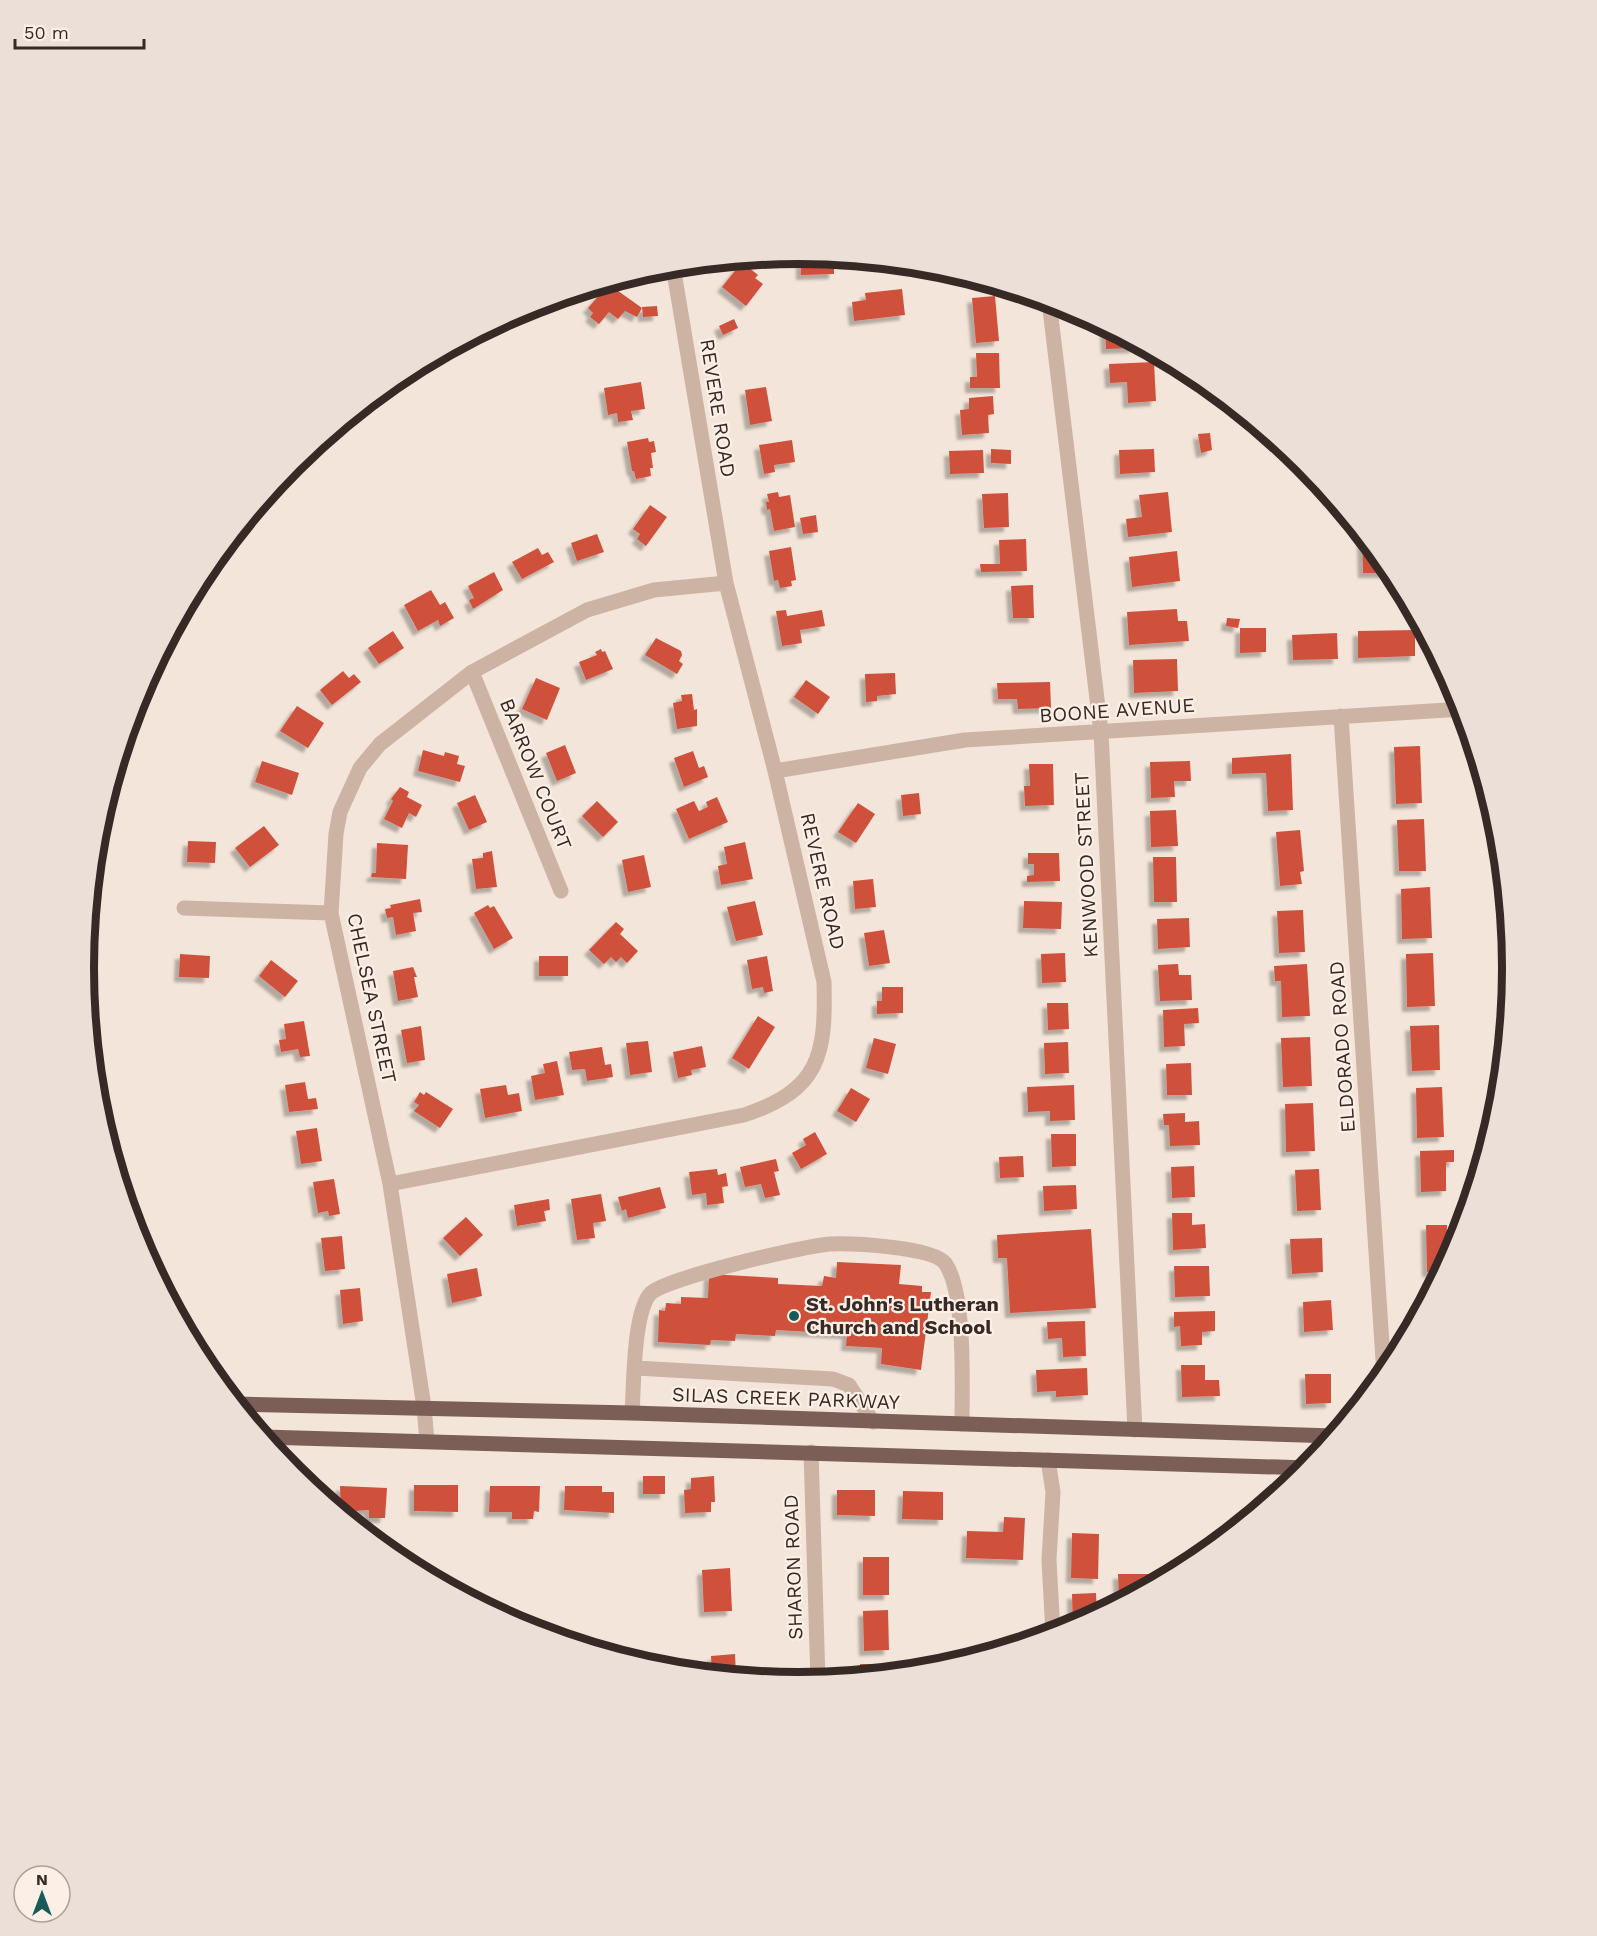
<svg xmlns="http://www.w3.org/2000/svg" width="1597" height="1936" font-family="'Work Sans',sans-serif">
<defs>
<filter id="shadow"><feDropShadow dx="-5" dy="5" stdDeviation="1.5" flood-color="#0004"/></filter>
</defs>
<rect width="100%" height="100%" fill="#f3e5d9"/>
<path fill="#d0513b" filter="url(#shadow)" d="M801,254l33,3v17l-33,1z
M742,262l16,13 -3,3 8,6 -17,22 -24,-19z
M607,283l35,25 -5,9 -12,-6 -7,8 -9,-7 -10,12 -9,-7 3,-4 -5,-5 14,-16 -6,-5z
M902,289l3,26 -51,6 -2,-19 14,-2 -1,-7z
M995,296l4,45 -23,2 -4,-45z
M538,304l1,8 -18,1 4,-5z
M657,306l1,10 -15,1 -1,-10z
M734,319l4,9 -15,7 -4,-9z
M1105,326l30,16v6l-29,1z
M976,353h23l1,35h-30v-11h7z
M1154,362l2,39 -28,2 -1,-21 -17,1 -1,-19z
M641,382l4,27 -14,2 2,9 -15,2 -1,-9 -9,2 -4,-27z
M766,387l6,34 -22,4 -5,-35z
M993,396l1,18 -6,1 1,18 -27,2 -2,-25 9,-1v-11z
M1210,433l2,17 -11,3 -3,-19z
M648,438l1,4 5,-1 2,11 -5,1 2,15h-3l1,8 -15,3 -2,-8h-2l-5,-29z
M792,440l3,22 -21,3 1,7 -11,2 -5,-29z
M991,449l20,1v14l-20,-1z
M1154,449l1,23 -35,2 -1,-24z
M983,450l1,23 -34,1 -1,-23z
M778,492l1,5 11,-2 5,32 -21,4 -4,-22 -3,1 -1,-8h3l-2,-8z
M1168,492l4,40 -44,5 -2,-18 16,-2 -3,-22z
M1008,493l1,34 -25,1 -2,-34z
M650,505l17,12 -21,29 -9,-7 3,-5 -7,-5z
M816,515l2,17 -15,2 -3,-16z
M597,534l7,18 -27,9 -6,-18z
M1362,537l26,29 1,7h-26z
M1026,539l1,32 -46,1 -1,-8h20l-1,-24z
M791,547l5,33 -5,1 1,5 -12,2 -2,-8 -4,1 -5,-30z
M538,548l4,7 6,-3 6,10 -32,17 -10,-17z
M1177,551l3,30 -48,6 -3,-30z
M494,572l9,18 -30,19 -4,-9 5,-2 -6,-12z
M1033,585l1,33h-21l-2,-32z
M431,590l9,15 5,-3 9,16 -14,8 -2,-6 -20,11 -14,-26z
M1177,609l1,12h9l2,20 -60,4 -2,-33z
M786,610l1,6 35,-6 3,16 -25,4 2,13 -20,3 -6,-35z
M1227,618l13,1 -2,9 -12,-2z
M1240,628h26v24l-26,1z
M1415,630v26l-57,2v-27z
M393,631l11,17 -25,16 -11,-16z
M1337,633l1,26 -45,1 -1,-25z
M656,638l25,13 1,4 -3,6 4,3 -6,10 -32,-19z
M601,649l1,3 3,-1 8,18 -27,11 -7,-18 18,-7 -2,-3z
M1177,659l1,32 -44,2 -1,-33z
M343,671l6,7 5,-4 7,8 -29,23 -12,-15z
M895,673l1,21 -19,2v5l-11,1 -1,-28z
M536,678l24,10 -13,32 -25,-11z
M806,680l24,17 -12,17 -24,-17z
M1050,682l1,26 -33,1 -1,-10h-19l-1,-16z
M692,694l2,16 3,-1v17l-20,3 -4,-26 9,-2 -1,-6z
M297,706l27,17 -16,25 -28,-17z
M565,745l11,28 -19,8 -11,-28z
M1420,746l2,57 -26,1 -2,-57z
M423,750l21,6 1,-4 14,4 -2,8 8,2 -5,16 -42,-11z
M693,751l6,17 5,-2 4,11 -24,10 -10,-29z
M1291,754l2,56 -25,1 -2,-38 -34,1v-16z
M262,761l37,12 -7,22 -37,-13z
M1190,761l1,20h-17l1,16 -24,1 -1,-36z
M1029,764h24l1,41 -29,1 -1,-20h6z
M400,787l9,5 -2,5 15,8 -6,12 -7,-4 -7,15 -18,-9 9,-18 -2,-2z
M919,793l2,21 -18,2 -2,-21z
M475,795l12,27 -18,8 -12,-27z
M717,797l11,25 -39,17 -13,-30 18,-8 5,10 9,-4 -2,-5z
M597,801l21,21 -15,15 -21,-21z
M858,803l17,11 -19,29 -18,-11z
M1176,810l2,36 -27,1 -1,-36z
M1424,819l2,52h-27l-2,-51z
M264,826l15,19 -29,22 -15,-19z
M1300,830l4,41 -4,1 2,12 -22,2 -4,-54z
M188,841l28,1 -1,21 -28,-1z
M745,842l8,37 -32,6 -3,-19 9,-2 -3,-17z
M377,843l31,2 -2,34 -35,-2 1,-4h4z
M492,851l5,36 -21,2 -4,-30 11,-1v-5z
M1028,853h31l1,28 -33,1v-6l7,-1v-11h-6z
M644,855l7,32 -23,5 -6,-32z
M1153,857h23l1,45h-23z
M873,879l3,28 -21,2 -2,-28z
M1430,887l2,51 -30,1 -1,-50z
M420,899l2,13 -9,1 3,18 -20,4 -3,-18 -6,1 -2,-9 6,-1 -1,-3z
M755,901l8,34 -27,6 -9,-34z
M1024,901l38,1 -1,27 -38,-1z
M488,905l2,3 4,-2 19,32 -19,11 -20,-36z
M1303,910l2,42 -26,1 -2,-42z
M1189,918l1,29 -32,2 -1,-30z
M616,922l8,7 -4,5 18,17 -11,12 -6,-6 -5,5 -5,-5 -7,7 -15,-14z
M884,930l6,33 -21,3 -5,-33z
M1065,953l1,29 -24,1 -1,-29z
M1433,953l2,53 -28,1 -1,-53z
M180,954l30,2 -1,22 -30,-1z
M539,956h29v20h-29z
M767,956l6,35 -9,2 -1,-6 -11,2 -5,-29z
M271,960l27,21 -13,16 -26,-21z
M1178,964l1,11h12l1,25 -32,1 -2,-36z
M1307,964l3,52 -28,1 -1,-36h-6l-1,-15z
M413,967l4,10h-3l4,20 -20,4 -5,-30z
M882,987h21v26l-26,1v-13h5z
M1047,1003h21l1,26 -21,1z
M1198,1008l1,15 -15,1 1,22 -21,1 -1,-37z
M758,1016l17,11 -26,42 -17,-11z
M304,1021l6,35 -10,1 -2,-8 -17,3 -2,-12 7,-1 -2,-15z
M1439,1025l1,45 -28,1 -2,-45z
M421,1026l4,34 -18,3 -6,-33z
M1310,1037l2,49 -29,1 -2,-49z
M874,1038l22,6 -8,30 -22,-6z
M648,1041l4,31 -22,3 -4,-32z
M1068,1042l1,31 -24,1 -1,-31z
M702,1046l4,21 -15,3 1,5 -14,3 -5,-26z
M602,1047l3,18 6,-1 2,13 -26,4 -2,-12 -13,1 -3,-18z
M557,1061l7,34 -29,5 -4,-24 14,-3 -2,-9z
M1191,1063l1,32h-25l-1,-31z
M305,1082l3,17 8,-1 2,11 -29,3 -4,-27z
M506,1085l2,10 11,-2 3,18 -37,7 -5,-29z
M1074,1085l1,35 -25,1v-10l-22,1 -1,-25z
M1442,1087l2,50 -27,1 -1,-50z
M851,1088l19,11 -14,23 -19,-11z
M420,1092l4,3 2,-3 27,17 -13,19 -26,-17 5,-6 -5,-3z
M1313,1103l2,48 -29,1 -1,-48z
M1185,1113v9l14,-1 1,24 -30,1 -1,-21h-5l-1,-11z
M317,1128l5,33 -21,3 -5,-33z
M815,1132l12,22 -26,15 -9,-16 14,-8 -3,-6z
M1051,1134h25v32l-24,1z
M1454,1150v12h-8v29l-25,1 -1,-41z
M1023,1156l1,21 -24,1 -1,-21z
M776,1159l3,12 -5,1 6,23 -15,3 -4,-14 -16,3 -5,-20z
M1194,1166l1,31 -23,1 -1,-31z
M717,1169l1,6 8,-2 2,13 -6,1 2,16 -17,2 -1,-12 -14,2 -3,-23z
M1319,1169l2,41 -24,1 -2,-41z
M334,1179l6,35 -11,2 -1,-5 -10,2 -5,-31z
M1076,1185l1,24 -33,2 -1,-25z
M660,1187l6,21 -38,10 -2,-9 -4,2 -4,-14z
M601,1194l5,27 -13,2 2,15 -18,2 -6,-41z
M549,1199l1,11 -6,1 2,10 -29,5 -3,-21z
M1172,1213h20v12l13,-1 1,24 -33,2z
M466,1217l17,18 -23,21 -17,-18z
M1426,1225h21v38l-4,9h-16z
M1091,1229l5,79 -86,5 -3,-55h-9l-1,-23z
M342,1236l3,33 -20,2 -4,-33z
M1322,1238l1,34 -31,2 -2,-35z
M837,1262l64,3 -2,19 23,2v6h9l-10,78 -40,-6 1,-16 -36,-2 1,-12 -71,-4 -1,6 -39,-2 -1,7 -24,-1 -1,5 -52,-3 1,-32 6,1 1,-8 15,1v-7l27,1 1,-24 69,4v6l44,2 2,-10 12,2z
M1174,1266h35l1,30 -35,1z
M477,1268l5,28 -30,7 -5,-29z
M360,1288l3,33 -20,3 -3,-34z
M1331,1300l2,30 -29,2 -1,-30z
M1215,1311v20l-13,1v13l-21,1 -1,-20 -6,1v-15z
M1085,1321l1,35 -23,1 -1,-19 -14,1 -1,-17z
M1181,1365h24v15h14l1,16 -38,1z
M1087,1368l1,27 -32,2v-6l-19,1 -1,-22z
M1305,1374h26v29l-25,1z
M643,1476h22v18h-22z
M714,1476l1,26h-4v10l-26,1 -1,-23 7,-1v-11z
M414,1485h44v27l-44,-1z
M340,1486l47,2 -2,30h-16v-8l-28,2z
M490,1486h50l-1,26 -5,-1 -1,8h-21v-7h-23z
M565,1486h37v6h12v21l-50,-3z
M837,1490h38v26l-38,-1z
M903,1491l40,1v28l-41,-1z
M1004,1517l21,1 -2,42 -57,-2 1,-27 36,1z
M1072,1533l27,1 -1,45 -27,-1z
M863,1557h26v38h-26z
M730,1568l2,43 -28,1 -2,-42z
M1118,1574h41v8l-40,21z
M1096,1593l1,22 -24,13 -1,-34z
M888,1610l1,40 -25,1 -1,-40z
M735,1654l1,22 -24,-2 -1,-18z
M860,1664h57l-1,7 -56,5z"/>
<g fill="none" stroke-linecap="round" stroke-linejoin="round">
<path stroke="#ccb3a4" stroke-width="15" d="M1049,301l52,431 34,698
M472,672l89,219
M1453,685l2,24
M1341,716l43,659
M775,771l190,-31 498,-31
M184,908l147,5
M390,1184l354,-69c76,-25 82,-60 80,-133l-49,-211 -49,-188 -53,-317
M636,1368l197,11 16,6 24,37
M632,1413c2,-27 1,-102 19,-120 16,-15 152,-47 179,-49 22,-1 102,3 115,19 21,29 17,124 17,161
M427,1441l-3,-34 -34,-223 -59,-271 5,-79 4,-22 20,-44 20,-24 92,-72 115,-62 67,-20 72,-7
M811,1452l7,229
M1048,1460l5,32 -4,68 4,74"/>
<path stroke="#7b5f56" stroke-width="15" d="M237,1404l395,9 702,23
M264,1437l1044,31"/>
</g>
<circle fill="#185c5a" stroke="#fbefe6" stroke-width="2" cx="794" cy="1316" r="6"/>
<g text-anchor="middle" stroke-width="4.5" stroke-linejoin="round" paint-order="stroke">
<g font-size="20" fill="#372a26" stroke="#fbefe6">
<text transform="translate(718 408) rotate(81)" y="7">REVERE ROAD</text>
<text transform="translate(1117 710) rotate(-4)" y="7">BOONE AVENUE</text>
<text transform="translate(536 774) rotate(68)" y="7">BARROW COURT</text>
<text transform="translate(1086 865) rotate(-93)" y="7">KENWOOD STREET</text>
<text transform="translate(823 881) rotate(77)" y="7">REVERE ROAD</text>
<text transform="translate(372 998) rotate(78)" y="7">CHELSEA STREET</text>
<text transform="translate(1342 1047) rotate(-94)" y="7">ELDORADO ROAD</text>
<text transform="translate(786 1398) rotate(2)" y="7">SILAS CREEK PARKWAY</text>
<text transform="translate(793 1567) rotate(-92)" y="7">SHARON ROAD</text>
</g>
<g font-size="20" font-weight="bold" fill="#372a26" stroke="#fbefe6" text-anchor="start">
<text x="806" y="1311">St. John's Lutheran<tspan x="806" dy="23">Church and School</tspan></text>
</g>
</g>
<path d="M0 0H1597V1936H0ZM94 968a704 704 0 1 1 1408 0a704 704 0 1 1-1408 0Z" fill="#ebdfd7" fill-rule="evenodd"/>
<path fill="none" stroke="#372a26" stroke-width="8" d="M94 968a704 704 0 1 1 1408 0a704 704 0 1 1-1408 0Z"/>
<g transform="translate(42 1894)"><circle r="28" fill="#fbefe6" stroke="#ada099" stroke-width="1.5"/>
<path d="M0-4.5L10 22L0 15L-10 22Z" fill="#185c5a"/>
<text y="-9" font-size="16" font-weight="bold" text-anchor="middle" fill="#372a26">N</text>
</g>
<path d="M15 39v9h129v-9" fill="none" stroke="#372a26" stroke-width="3"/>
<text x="24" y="39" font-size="18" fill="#372a26" stroke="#fbefe6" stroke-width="4.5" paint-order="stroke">50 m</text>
</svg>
